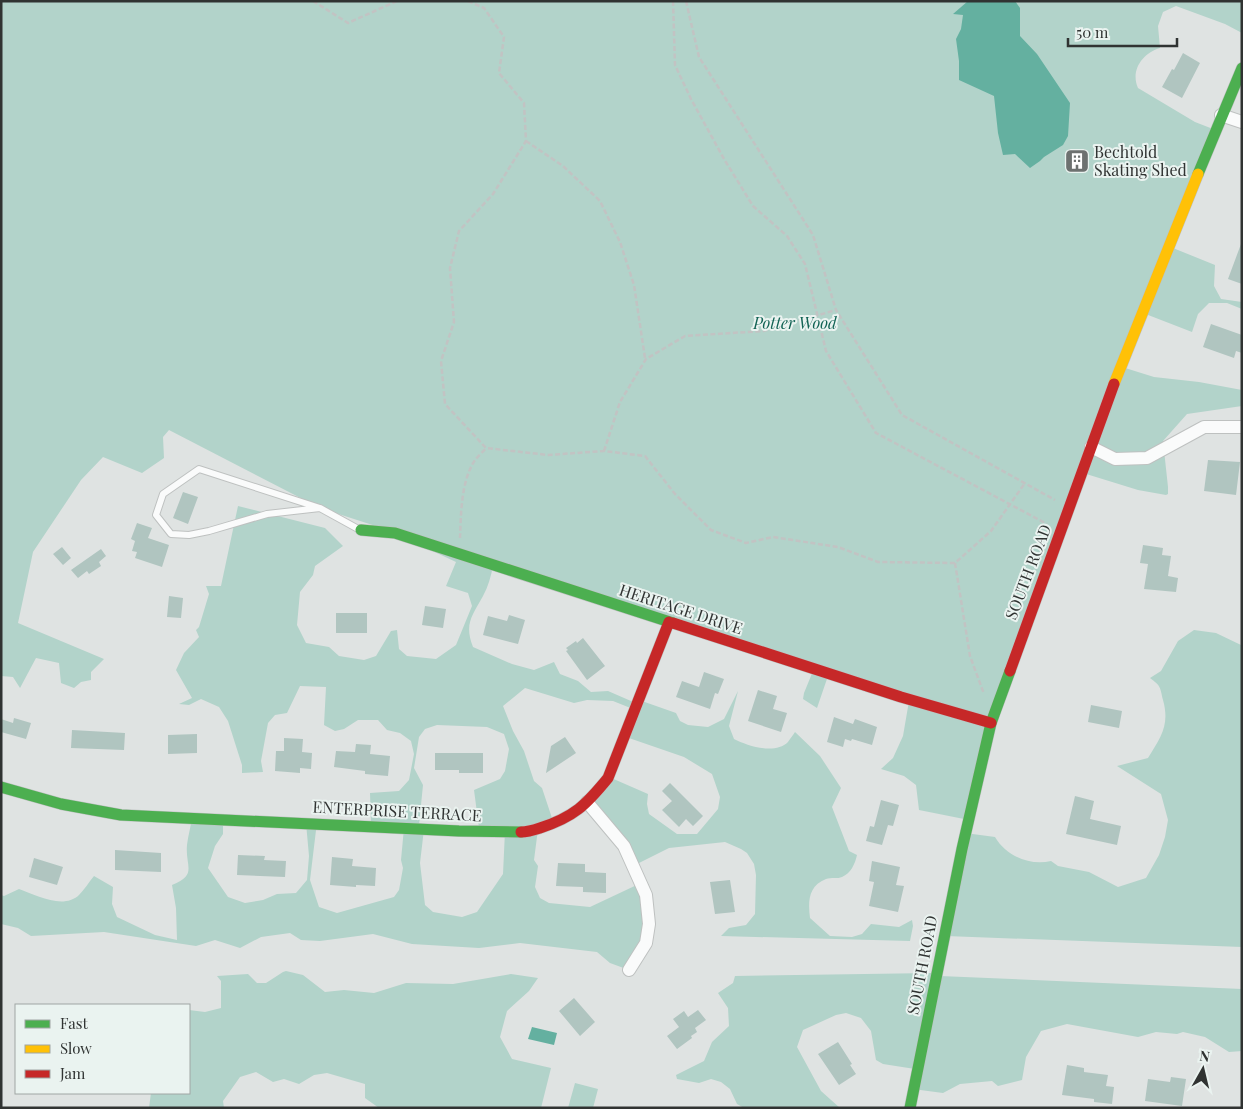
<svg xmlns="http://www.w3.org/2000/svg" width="1243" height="1109" font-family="'Playfair Display',serif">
<rect width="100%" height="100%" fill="#dfe3e2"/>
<path fill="#b2d3ca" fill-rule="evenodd" d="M1,1h1241v32l-17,-9 -49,-18 -13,6 -5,14 2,22c-17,5 -30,22 -22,40l57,34 18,7 -45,117 47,19 -1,21 7,13 21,3v7l-15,-6h-18l-11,11 -6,18 -49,-19 -21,54 32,10 45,5 43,8v16l-55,8 -24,27 5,46v7l-2,1 -28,-5 -55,-17 -119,346 -45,-9 -3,-25 -12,-9 -23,-7 12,-11 10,-22 6,-35 -80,-28 -12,35 -14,-9 1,-6 9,-22 -320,-105c-2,10 -5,21 -10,30 -11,20 -19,28 -10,51l39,17 22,6 20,-8 6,12 18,7 13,11 17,-1 23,10 8,-1 37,13 4,8 8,4 20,2 16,-8 14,-28 -9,35 5,13c14,7 41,16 54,3 2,-3 5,-7 7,-10l25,24 21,32 -9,19 17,44 8,4c-2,9 -6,18 -15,22 -4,2 -11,0 -16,2 -18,7 -18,23 -16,39l20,18 22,1 10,-3 9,-10 28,3 13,-7 1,6 -3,15 -189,-5 8,-8 17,-3 9,-11 1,-39 -2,-11 -7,-11 -6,-4 -16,-7 -56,6 -34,17 -45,-60 19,-28 39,17 -1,10 2,10 28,20h20l21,-25 2,-12 -8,-23 -28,-17 -58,-20 7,-28 -20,-8 -26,-1 -13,3 -49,-15 -22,18 10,25 11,20 10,30 8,7 11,33 -15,8 -4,31 4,6 -3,21 5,11 9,5 41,4 51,-24 8,40 -20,47 -19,-7 -13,-11 -77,-9 -41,5 -67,-4 -39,-10 -53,7 -19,-1 -11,-7 -29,4 -21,11 -25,-8 -19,6 -92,-14 -73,4 -13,-8 -17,-4v-29l3,1 15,-7c17,6 44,21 60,6 5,-5 10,-13 15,-19l19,11 -1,17 5,13 38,18 22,5 -1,-32 -4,-23c26,-10 13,-19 15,-40 1,-9 4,-19 5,-28l31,1v16l-8,12 -7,22 20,29 17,6 18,-3 14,-6 19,-1 11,-13 2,-24 -3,-33 11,-1 -7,58 9,27 18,6 57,-16 5,-7 4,-22 -2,-8 3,-32 -33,-5 -1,-30 29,-2 10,-11 5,-26 -3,-13 -11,-8 -13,-3 -9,-10h-20l-14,9 -9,2 -11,-6 2,-38 -26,-1 -13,27 -12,2 -7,8 -7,38 2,11 -21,1v-8l-14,-44 -9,-14 -18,-8 -12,6 -10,-1 13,-6 -16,-28 8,-17 15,-16 -3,-7 3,-3 10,-33 -3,-8h15l17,-80 87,22 18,18 -28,20 -2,9 -13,17 -3,33 9,18 23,4 10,9 25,4 12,-4 15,-25 6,-1 2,19 8,7 29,3 20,-14 16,-39 -4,-13 -22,-7 10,-24 -68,-32 -68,-22 -151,-78 -6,7 1,21 -22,15 -39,-16 -22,23 -48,72 -15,71 86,36 -13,13v8l-10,2 -7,6 -13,-5 -2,-20 -23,-5 -16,30 -7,-11 -12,-1zM437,725l50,2 17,7 5,15 -4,22 -5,8 -26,11 5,38 26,3 -2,43 -26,38 -15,5 -29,-5 -8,-7 -5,-42 4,-34 -5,-4 4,-40 -9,-17 5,-31 6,-8z
M1194,630l22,3 25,12 1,2v300l-296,-11 19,-103 30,4c11,19 35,29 56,24l7,5 31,6 29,15 28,-9 13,-23 6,-18 3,-17 -7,-26 -44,-28 31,-8c13,-21 22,-33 15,-58 -3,-13 -2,-14 -13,-22l11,-7 17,-30z
M286,971l17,4 22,17 19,-2 30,3 32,-10 47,1 58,-10 27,4 -9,13 -22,20 -7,26 12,22 39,9 -10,40h-162l-14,-10v-14l-38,-11 -13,2 -15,9 -15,-5 -11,3 -17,-10 -16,5 -17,24 1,7h-75l2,-15h38v-83l16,2 16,-4v-27l-4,-5 31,-2 9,9h9l17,-11z
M933,973l7,3 302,13v62l-13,1 -24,-15 -22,-5 -6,2 -21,-2 -18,5 -71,-13 -26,7 -15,26 -4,23 -24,6 -6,-5 -32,3 -17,9 -30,-4 2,-20 -32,-5 -7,-4 -5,-29 -10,-13 -15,-5 -10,2 -33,15 -6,17 24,44 19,17h-96l-7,-4 -7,-15 -9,-7 -10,-3 -12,4 -22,-4 -1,-4 28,-14 8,-19 17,-16 -1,-18 -10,-15 15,-10 2,-7z
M575,1083l23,6 -5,19h-25z"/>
<path fill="#64b0a0" d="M968,1h47l5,7v28l17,18 33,49 -2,33 -5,9 -19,12 -4,4 -10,7 -15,-14 -12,1 -5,-22 -4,-37 -35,-16v-19l-3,-22 5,-10 2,-14 -10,-1z
M532,1027l25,6 -3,12 -26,-6z"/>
<path fill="#b0c5c0" d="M1183,53l17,10 -18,35 -20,-11 10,-18 2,1z
M1076,150l12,9 -10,14 -11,-9z
M1241,244h1v40l-14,-5z
M1211,324l31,11v18l-6,-2 -2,7 -31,-11z
M1208,460l32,2 -4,33 -32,-4z
M183,492l15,5 -10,27 -15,-6z
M137,523l15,5 -4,10 21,7 -7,22 -27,-9 2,-6 -5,-1 3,-10 -4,-2z
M1143,545l20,3 -1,7 9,1 -3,20 10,2 -2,14 -32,-3 4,-25 -8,-1z
M62,547l9,11 -8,7 -10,-11z
M101,549l5,7 -7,6 2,4 -12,8 -2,-3 -9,7 -7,-8z
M169,596l14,2 -2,20 -14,-1z
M425,606l21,3 -3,19 -21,-3z
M336,613h31v20h-31z
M509,615l16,5 -7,24 -35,-9 5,-19 19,5z
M583,638l22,28 -18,14 -21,-29 2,-1 -2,-2 10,-7 1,2z
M704,672l20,7 -6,15 -3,-1 -5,16 -34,-12 6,-16 17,6z
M758,690l19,6 -4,13 14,4 -6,19 -33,-11z
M1091,705l31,6 -3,17 -31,-6z
M834,717l19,7 2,-5 22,8 -5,18 -20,-6 -1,2 -6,-2 -2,8 -16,-5z
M14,718l17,5 -5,16 -25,-7v-13l12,4z
M72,730l53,3 -1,17 -53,-2z
M197,734v19l-29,1v-19z
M565,737l11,16 -30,20 5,-27z
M284,738l19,1 -1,13 10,1 -1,16 -11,-1v5l-25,-2 1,-20h8z
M356,744l15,1 -1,9 20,2 -2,20 -23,-2v-3l-31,-4 2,-16 19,1z
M435,753h48v20h-24v-3h-24z
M670,783l33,33 -10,10 -7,-7 -7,8 -17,-17 10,-9 -10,-10z
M1075,796l19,5 -4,18 31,7 -4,19 -51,-11z
M881,800l18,5 -6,21 -5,-1 -6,20 -16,-4 4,-15 4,1z
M115,850l46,3v19l-46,-2z
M238,855l27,1 -1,4 22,1 -1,16 -48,-2z
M332,857l21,2 -1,7 24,2 -1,18 -19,-1v2l-26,-2z
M34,858l29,9 -6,18 -28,-8z
M872,861l28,6 -4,18 8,1 -6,26 -29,-6 5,-24 -5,-1z
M558,863l27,1v8l21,1v20l-23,-1v-5l-27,-1z
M730,880l5,32 -20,2 -5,-32z
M574,998l21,24 -15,14 -21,-25z
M698,1010l8,10 -11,8 2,4 -6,4 1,2 -15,11 -10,-13 12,-9 -6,-8 11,-8 4,6z
M838,1042l14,22 -2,1 6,9 -17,11 -21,-31z
M1067,1065l17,3v4l24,3 -2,11 8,1 -2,17 -18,-2v-3l-32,-4z
M1171,1077l15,2 -4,27 -37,-5 3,-22 22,3z"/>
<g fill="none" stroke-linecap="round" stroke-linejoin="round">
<defs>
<path id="lane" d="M320,508l-53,6 -58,17 -20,4 -18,-1 -15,-19 7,-21 36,-25 121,39 40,22"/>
<path id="street" d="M1221,115l21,7
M1091,447l24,12 32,-1 57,-31h38
M587,802l37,44 22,49 3,29 -3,19 -17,27"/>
<path id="fast" d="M1198,174l44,-106
M361,530l34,3 278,90
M1,787l60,17 60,11 338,16 62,1
M910,1108l52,-259 29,-126 19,-52"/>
<path id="slow" d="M1114,384l84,-210"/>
<path id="jam" d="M673,623l228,74 90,26
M1010,671l104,-287
M521,832c7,0 13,-2 19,-4 34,-11 46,-23 68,-50l61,-156"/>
</defs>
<use href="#lane" stroke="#bec1c0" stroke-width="8"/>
<use href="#street" stroke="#bec1c0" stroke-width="14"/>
<use href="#fast" stroke="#bec1c0" stroke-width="12"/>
<use href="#slow" stroke="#bec1c0" stroke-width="12"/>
<use href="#jam" stroke="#bec1c0" stroke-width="12"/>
<path stroke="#c2c3c3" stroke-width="2.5" stroke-dasharray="5 2.5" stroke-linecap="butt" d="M313,1l35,22 49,-22
M468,1l16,7 20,29 -5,36 25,30 2,38 -33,53 -34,37 -9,37 4,54 -13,39 4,43 41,44 62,7 56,-4 41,5 30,38 36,36 35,13 27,-6 65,10 40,15 77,1 36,-32 34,-48
M673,1l2,64 16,34 33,60 29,47 34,30 18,28 21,87 50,82 171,91
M686,1l13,56 114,178 23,75 66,105 153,85
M526,141l37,25 37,35 20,41 14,43 11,73
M604,451l16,-49 26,-43 39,-23 78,-5 73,-21
M460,538c1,-25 1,-57 15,-78 3,-4 8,-8 11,-12
M955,563l15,93 14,38"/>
<use href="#lane" stroke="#fafbfb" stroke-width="6"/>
<use href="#street" stroke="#fafbfb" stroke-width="12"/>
<use href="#fast" stroke="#4caf50" stroke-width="11"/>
<use href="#slow" stroke="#ffc107" stroke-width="11"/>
<use href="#jam" stroke="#c62828" stroke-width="11"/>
</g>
<defs>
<symbol id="building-square" viewBox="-11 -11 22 22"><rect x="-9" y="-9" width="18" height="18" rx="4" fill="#6d7170" stroke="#eaf3f0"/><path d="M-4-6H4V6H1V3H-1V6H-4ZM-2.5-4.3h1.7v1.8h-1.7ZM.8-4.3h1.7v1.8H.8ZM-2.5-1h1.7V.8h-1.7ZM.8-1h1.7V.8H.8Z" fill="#fff"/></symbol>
</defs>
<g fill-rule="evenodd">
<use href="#building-square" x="1063" y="147" width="28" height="28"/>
</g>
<g text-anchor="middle" stroke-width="4" stroke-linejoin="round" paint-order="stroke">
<g font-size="16" fill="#303332" stroke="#eaf3f0" text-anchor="start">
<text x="1094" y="158">Bechtold<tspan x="1094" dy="18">Skating Shed</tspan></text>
</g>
<g font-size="16" font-style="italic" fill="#116354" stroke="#eaf3f0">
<text x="795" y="329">Potter Wood</text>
</g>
<g font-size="16" fill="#303332" stroke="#eaf3f0">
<text transform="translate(1028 572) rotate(-69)" y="6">SOUTH ROAD</text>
<text transform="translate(681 609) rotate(18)" y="6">HERITAGE DRIVE</text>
<text transform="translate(397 811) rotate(3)" y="6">ENTERPRISE TERRACE</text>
<text transform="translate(922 965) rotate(-79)" y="6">SOUTH ROAD</text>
</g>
</g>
<rect width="1243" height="1109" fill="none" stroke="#303332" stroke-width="5"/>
<rect x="15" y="1004" width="175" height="90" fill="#eaf3f0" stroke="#a0a6a4"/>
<rect x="25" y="1020" width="25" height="8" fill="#4caf50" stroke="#a0a6a4"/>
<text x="60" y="1029" font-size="15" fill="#303332">Fast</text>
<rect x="25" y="1045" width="25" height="8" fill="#ffc107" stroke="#a0a6a4"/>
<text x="60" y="1054" font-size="15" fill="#303332">Slow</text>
<rect x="25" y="1070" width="25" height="8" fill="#c62828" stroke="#a0a6a4"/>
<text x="60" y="1079" font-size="15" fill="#303332">Jam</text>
<g transform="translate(1203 1069) rotate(8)" stroke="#eaf3f0" stroke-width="4" paint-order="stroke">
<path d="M0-4L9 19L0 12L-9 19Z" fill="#303332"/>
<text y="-8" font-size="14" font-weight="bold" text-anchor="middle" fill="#303332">N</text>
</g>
<path d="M1068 38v8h109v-8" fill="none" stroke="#303332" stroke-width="2.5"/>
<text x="1076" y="38" font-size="15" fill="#303332" stroke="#eaf3f0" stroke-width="4" paint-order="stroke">50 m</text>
</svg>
